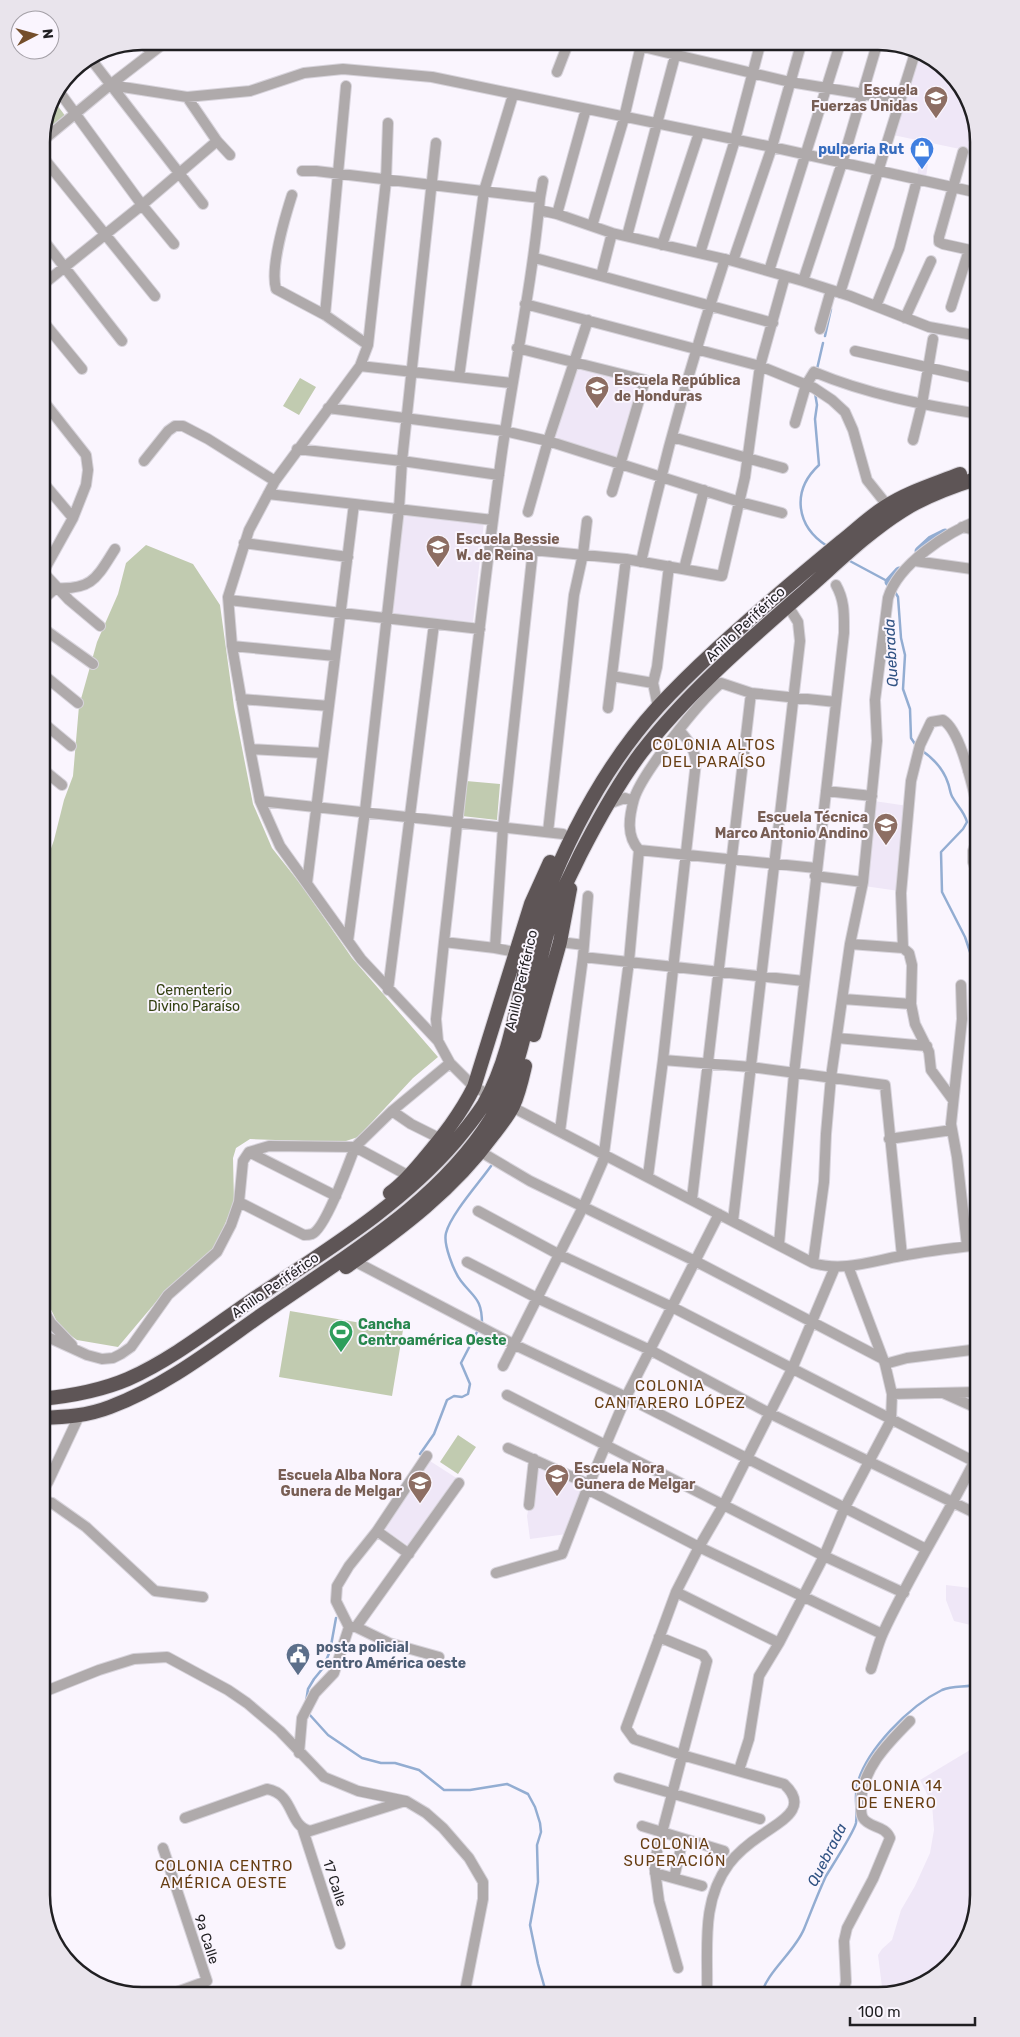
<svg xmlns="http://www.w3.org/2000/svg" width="1020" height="2037" font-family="Rubik,sans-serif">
<rect width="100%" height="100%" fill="#faf5fe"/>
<path fill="#efe7f7" d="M919,54l20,8 32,42 8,38v11l-86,-18z
M919,163l9,1 -2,13 -9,-1z
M577,365l63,16 -22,79 -66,-22z
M402,512l82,10 -11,100 -80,-8z
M874,801l34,5 -9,85 -35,-5z
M430,1461l28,18 -48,68 -26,-18z
M537,1464l48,22 -18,48 -37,5 -3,-23z
M946,1585l33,4v38l-25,-6 -8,-21z
M970,1750l9,5v140l-17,56 -46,37 -33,7 -5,-40 4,-6 10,-9 9,-30 14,-24 15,-33 4,-23 -2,-26 -12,-24z"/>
<path fill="#c1cbb0" d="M52,98l14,19 -24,18 7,-32z
M300,378l16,9 -17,28 -16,-9z
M146,545l47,19 27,41 14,102 19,97 19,44 30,38 50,72 86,99 -25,21 -55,59 -12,4 -13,1 -83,-3 -14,9 -3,10 1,45 -12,28 -10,19 -46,40 -48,57 -41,-7 -17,-12 -19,-39v-412l13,-37 10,-40 9,-24 6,-70 18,-64 21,-48 8,-31z
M466,781l34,3 -3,36 -35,-4z
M290,1311l113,19 -11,66 -113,-19z
M458,1435l18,12 -18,27 -18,-12z"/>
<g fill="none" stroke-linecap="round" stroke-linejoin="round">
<path stroke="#93add2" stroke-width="2.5" d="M825,336l6,-27
M817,369l6,-26
M815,393l2,12 -2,14 4,46c-28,26 -23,61 8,81
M848,560l41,22 1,3
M895,592l3,5 3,41 4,17 -2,34 7,20 1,29 6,9
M921,750c12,8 22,18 27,33 2,5 2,11 5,15 5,9 11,13 14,24l-4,7 -22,23 1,40 23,45 14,42
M482,1324c0,-26 -8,-26 -21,-43 -7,-9 -18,-37 -15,-48 5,-19 33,-50 45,-67
M420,1454l14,-20 13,-34 7,-4 8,1 6,-3 2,-10 -9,-21 17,-33
M306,1702l2,-13 6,-10 9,-11 7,-17 6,-33
M309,1714l19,21 34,23 19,5h14l24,7 25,20h26l37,-6 21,10 7,13 5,16 1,9 -4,13 1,37 -8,43 8,39 9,32
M761,1996c5,-24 33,-43 43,-67 7,-17 14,-36 22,-53 6,-10 28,-44 30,-53 2,-12 -2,-25 1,-38 9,-35 52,-79 85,-95 12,-5 24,-2 37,-6"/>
<path stroke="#93add2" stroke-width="9" d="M919,551l12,-11 14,-7
M889,582l10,-11"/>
<defs>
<path id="minor" d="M142,41l9,12
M618,41l172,41 73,12 37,9
M90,58l113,146
M557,72l12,-31
M110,85l77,12 63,-6 54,-18 39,-4 89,8 340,70 207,46
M58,90l84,115 32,39
M388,123l-2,58 -18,164 -8,21 -85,115 -26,49 -21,67 4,49 18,103 10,52 20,45 81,113 77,82 12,22 24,24 10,5
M217,141l13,14
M41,142l69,-57 57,-44
M963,152l-24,85v5l4,2 36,8
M41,155l114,141
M302,171h14l224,27c-8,88 -27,174 -39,261 -22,161 -39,322 -57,483l-8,77 2,22
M292,195c-7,22 -22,73 -16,94l49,26 43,30
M540,198l3,-17
M539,210l18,4 55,19 121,28 70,20 47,15 79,31 50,9
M557,214l29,-105
M592,226l32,-108 18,-77
M627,236l48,-180
M41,237l81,104
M662,245l37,-112
M700,253l35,-113 26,-99
M535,258l238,65
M733,261l39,-114 30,-106
M769,271l72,-230
M601,276l11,-43
M803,281l39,-118 36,-122
M41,286l101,-81 75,-64 -30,-44
M840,293l75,-240
M525,304l235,62 54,22 18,12 13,12 8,18 14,50 20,25
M876,306l23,-57 18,-69
M951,307l18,-57
M325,315l21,-229
M905,318l26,-57
M41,319l41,50
M820,329l11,-39
M517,348l128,32 -33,112
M855,351l124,28
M360,366l151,17
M459,377l25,-186 29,-96
M41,398l45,57 2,15 -2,15 -13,33 -30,54
M328,408l176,23 44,10 192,61 42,11
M795,423l11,-38 8,-13c53,22 109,33 165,42
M672,437l111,31
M913,440l9,-36 11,-65
M297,449l105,12 97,14
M144,461l24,-30 7,-5h8l25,13 67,42
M41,480l32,38
M268,494l225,26
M528,512l20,-71 40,-121
M962,527l17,4
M244,543l104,14
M490,546l136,13 96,17 23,-99 15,-111 25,-90
M915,561l64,9
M641,562c23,-103 51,-204 84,-303
M684,569l20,-79
M41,570l28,30 31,26
M229,600l251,29
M41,601l15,-13c37,2 41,-11 59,-39
M41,627l52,37
M232,646l103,10
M41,673l37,30
M612,676l41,7
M241,699l88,7
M658,707l-5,-24 4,-16 12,-101
M608,708l18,-149
M41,721l30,25
M250,749l73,4
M41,768l21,17
M968,771h11
M826,791l46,5
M260,801l303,33
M608,804l17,-6 8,3
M548,832l26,-237 9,-41 4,-33
M639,850l177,18
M815,876l48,6
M979,878l-6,-16v-11l6,-16
M307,883l47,-379
M348,941l17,-130 34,-302 3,-48 34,-318
M444,942l51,6
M560,942l24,3
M850,944l53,4 -2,-55 10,-112 9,-36 11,-23 12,-2c19,12 30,71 36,93
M903,948l6,5 3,12 -1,39 4,20 14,28 2,18 22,30
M515,952l-20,-4 8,-121 30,-278
M583,957l221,24
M961,985l1,34 -11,105 6,33 10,89
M388,990l46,-366
M843,999l68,5
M837,1038l90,8
M663,1060l88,7 134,18 17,171
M510,1106l303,157c30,9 59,-2 88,-7 26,-5 52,-8 78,-11
M392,1111l19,13 30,15
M560,1131l23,-174 5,-61
M889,1139l63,-9
M355,1147l54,29
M249,1152l87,44
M481,1152l49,29 165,80 188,98
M648,1176l15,-116 33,-298c-2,-14 -7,-21 -17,-32
M692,1199l59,-506
M239,1202l65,33c2,0 5,0 8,-1 13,-5 37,-71 43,-87
M478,1211l80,43 114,53 307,157
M719,1214l-93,183 -39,92 112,58 183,87
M733,1221l67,-580 -2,-19 -10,-16
M779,1244l15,-170 50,-441c0,-18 1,-32 -8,-48
M354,1261l161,84 111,52 300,152
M467,1262l70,36 113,52 119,63 210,102
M813,1263l11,-81 2,-48 5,-57 19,-133 13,-62 14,-141 -2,-41 13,-102c10,-34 60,-66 91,-78
M41,1306l10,17 21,22
M41,1334l46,21 15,4 11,-1 8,-4 10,-7 37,-52 49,-43 14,-27 8,-23 4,-41 6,-9 20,-6 86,1 37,-36 58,-48
M885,1364l22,-6 72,-9
M503,1366l80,-159 20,-46 26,-200 10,-111c-13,-14 -10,-33 -5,-51 8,-26 65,-97 87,-116l30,10 85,9
M943,1393l36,16
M892,1394l87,-2
M507,1395l317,161 80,37
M508,1448l80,36
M41,1492l7,-10 31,-66
M41,1501l11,2 34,24 69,64 48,6
M529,1505l5,-46
M377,1531l32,23
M496,1573l66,-19 25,-65
M676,1592l103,51
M350,1627h6l33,16 50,14
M356,1627l103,-144
M659,1637l44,18 4,6 -53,202 5,38 19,67
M871,1669c4,-12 7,-25 12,-36 27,-59 62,-113 91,-171
M41,1693l58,-23 35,-11 33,-2 61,33 19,13 33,28 44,46 34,14 48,10 20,12 17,15 26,30 14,24v17l-19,97
M299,1753l3,-35 13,-25 19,-20 15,-46 -13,-26 1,-15 12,-20 28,-35 50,-75
M739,1770l10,-31 10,-63 20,-33 45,-87 20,-47 47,-89 1,-26 -7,-30 -37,-98
M619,1778l141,41
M185,1818l82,-29c28,5 21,37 43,42l95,-30
M642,1826l82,25
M303,1830l37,114
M163,1848l44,133 -41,15
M655,1873l47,13
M674,1878l9,-39
M709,1996l-2,-6c1,-43 -6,-89 22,-126 9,-12 22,-22 34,-30 18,-13 47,-26 21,-50l-102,-29 -48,-16 -8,-11 50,-136 23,-45 25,-43 68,-135 43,-102
M842,1996l4,-14 -2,-41 3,-13 26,-49 17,-41c-5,-13 -21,-10 -27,-20 -2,-3 -2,-8 -2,-12 -1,-35 26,-62 49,-85"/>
<path id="highway" d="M534,1035l26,-93 10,-53
M390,1193c13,-9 23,-21 33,-33 20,-24 37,-45 51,-73l57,-183 19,-42
M346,1267c55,-38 108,-78 147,-132 7,-9 15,-19 20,-29 6,-13 9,-27 12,-40
M41,1399c30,-3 59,-8 87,-20 45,-20 86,-53 127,-81 70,-47 144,-91 200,-156 10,-12 20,-24 29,-38 35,-62 35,-137 60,-203 27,-70 64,-139 114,-194 36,-39 76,-74 115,-108 23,-20 46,-39 69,-58 14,-11 27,-24 43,-34 23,-15 50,-23 75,-33
M41,1418c24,-1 46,-2 69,-11 59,-22 109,-63 160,-98 79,-55 169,-107 221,-190 41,-65 39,-143 65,-213 7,-17 16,-34 24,-51 18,-35 37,-70 61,-102 46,-60 107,-112 164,-162 31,-27 62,-58 97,-80 23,-15 51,-25 77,-33"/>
</defs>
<use href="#minor" stroke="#d7d3db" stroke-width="12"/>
<use href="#highway" stroke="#d7d3db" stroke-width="16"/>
<use href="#minor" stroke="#afaaab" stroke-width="10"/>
<use href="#highway" stroke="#5e5556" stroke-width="14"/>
</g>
<defs>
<symbol id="school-pin" viewBox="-11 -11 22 30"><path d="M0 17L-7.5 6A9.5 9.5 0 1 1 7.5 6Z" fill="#8d6e63" stroke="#faf5fe"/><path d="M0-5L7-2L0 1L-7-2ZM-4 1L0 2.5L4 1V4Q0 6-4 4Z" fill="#fff"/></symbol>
<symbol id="shop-pin" viewBox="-11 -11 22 30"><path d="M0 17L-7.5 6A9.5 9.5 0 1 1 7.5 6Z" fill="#3f7fe0" stroke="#faf5fe"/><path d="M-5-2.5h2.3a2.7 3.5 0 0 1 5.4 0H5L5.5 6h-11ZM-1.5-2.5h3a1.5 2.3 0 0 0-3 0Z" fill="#fff"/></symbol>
<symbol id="stadium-pin" viewBox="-11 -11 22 30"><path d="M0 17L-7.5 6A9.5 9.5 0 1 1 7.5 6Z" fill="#2e9e5b" stroke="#faf5fe"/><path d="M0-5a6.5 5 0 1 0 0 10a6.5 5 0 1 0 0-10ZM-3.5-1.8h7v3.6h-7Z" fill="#fff"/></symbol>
<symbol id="civic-pin" viewBox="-11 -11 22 30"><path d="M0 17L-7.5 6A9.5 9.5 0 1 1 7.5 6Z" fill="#5c6f8a" stroke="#faf5fe"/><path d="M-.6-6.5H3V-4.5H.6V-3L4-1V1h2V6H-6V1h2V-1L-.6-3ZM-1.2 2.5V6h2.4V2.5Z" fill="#fff"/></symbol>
</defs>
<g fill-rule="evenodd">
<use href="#school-pin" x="922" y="84" width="28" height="38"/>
<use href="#shop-pin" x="908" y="135" width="28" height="38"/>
<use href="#school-pin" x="583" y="374" width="28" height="38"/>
<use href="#school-pin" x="424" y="533" width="28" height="38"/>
<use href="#school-pin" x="872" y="811" width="28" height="38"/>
<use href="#stadium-pin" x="327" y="1318" width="28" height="38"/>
<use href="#school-pin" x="543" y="1462" width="28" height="38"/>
<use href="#school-pin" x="406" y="1469" width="28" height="38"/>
<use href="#civic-pin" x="284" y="1641" width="28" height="38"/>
</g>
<g text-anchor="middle" stroke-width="4" stroke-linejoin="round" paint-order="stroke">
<g font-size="14" font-weight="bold" fill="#785e54" stroke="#faf5fe" text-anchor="end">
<text x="918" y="95">Escuela<tspan x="918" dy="16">Fuerzas Unidas</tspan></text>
<text x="614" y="385" text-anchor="start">Escuela República<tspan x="614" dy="16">de Honduras</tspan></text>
<text x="456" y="544" text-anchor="start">Escuela Bessie<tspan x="456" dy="16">W. de Reina</tspan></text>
<text x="868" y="822">Escuela Técnica<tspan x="868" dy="16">Marco Antonio Andino</tspan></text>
<text x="574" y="1473" text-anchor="start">Escuela Nora<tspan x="574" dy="16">Gunera de Melgar</tspan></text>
<text x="402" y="1480">Escuela Alba Nora<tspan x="402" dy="16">Gunera de Melgar</tspan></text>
</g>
<g font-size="14" font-weight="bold" fill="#366cbe" stroke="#faf5fe" text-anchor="end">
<text x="904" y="154">pulperia Rut</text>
</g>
<g font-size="14" fill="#201f22" stroke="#faf5fe">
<text transform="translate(745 624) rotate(-43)" y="5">Anillo Periférico</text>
<text transform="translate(521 980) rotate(-77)" y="5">Anillo Periférico</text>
<text transform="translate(275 1285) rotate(-35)" y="5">Anillo Periférico</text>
<text transform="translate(335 1883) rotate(72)" y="5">17 Calle</text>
<text transform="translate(207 1939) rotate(72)" y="5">9a Calle</text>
</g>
<g font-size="14" fill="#334111" stroke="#faf5fe">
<text x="194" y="995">Cementerio<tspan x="194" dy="16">Divino Paraíso</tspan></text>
</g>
<g font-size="14" font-weight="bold" fill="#27864d" stroke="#faf5fe" text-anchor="start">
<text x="358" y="1329">Cancha<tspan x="358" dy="16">Centroamérica Oeste</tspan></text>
</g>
<g font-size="14" font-weight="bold" fill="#4e5e75" stroke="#faf5fe" text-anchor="start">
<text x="316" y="1652">posta policial<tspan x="316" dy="16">centro América oeste</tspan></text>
</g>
<g font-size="15" font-style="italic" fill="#305283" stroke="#faf5fe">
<text transform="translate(891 653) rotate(-93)" y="5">Quebrada</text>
<text transform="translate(827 1855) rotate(-63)" y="5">Quebrada</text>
</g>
<g font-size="15" letter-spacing="1" fill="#663d12" stroke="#faf5fe">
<text x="714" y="750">COLONIA ALTOS<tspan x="714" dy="17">DEL PARAÍSO</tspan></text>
<text x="670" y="1391">COLONIA<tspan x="670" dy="17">CANTARERO LÓPEZ</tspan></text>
<text x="897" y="1791">COLONIA 14<tspan x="897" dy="17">DE ENERO</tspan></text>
<text x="675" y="1849">COLONIA<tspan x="675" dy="17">SUPERACIÓN</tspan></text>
<text x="224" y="1871">COLONIA CENTRO<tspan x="224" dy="17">AMÉRICA OESTE</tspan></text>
</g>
</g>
<path d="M0 0H1020V2037H0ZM142 50H878A92 92 0 0 1 970 142V1895A92 92 0 0 1 878 1987H142A92 92 0 0 1 50 1895V142A92 92 0 0 1 142 50Z" fill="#e9e4ec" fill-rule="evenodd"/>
<path fill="none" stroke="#201f22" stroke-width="2.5" d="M142 50H878A92 92 0 0 1 970 142V1895A92 92 0 0 1 878 1987H142A92 92 0 0 1 50 1895V142A92 92 0 0 1 142 50Z"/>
<g transform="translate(35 35) rotate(84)"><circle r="24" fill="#faf5fe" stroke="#a39fa6"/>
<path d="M0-4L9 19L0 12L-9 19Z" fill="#744e2a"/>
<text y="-8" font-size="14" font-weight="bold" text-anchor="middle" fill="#201f22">N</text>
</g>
<path d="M850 2017v8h125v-8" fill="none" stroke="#201f22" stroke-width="2.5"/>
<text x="858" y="2017" font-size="15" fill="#201f22" stroke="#faf5fe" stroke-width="4" paint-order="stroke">100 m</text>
</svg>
